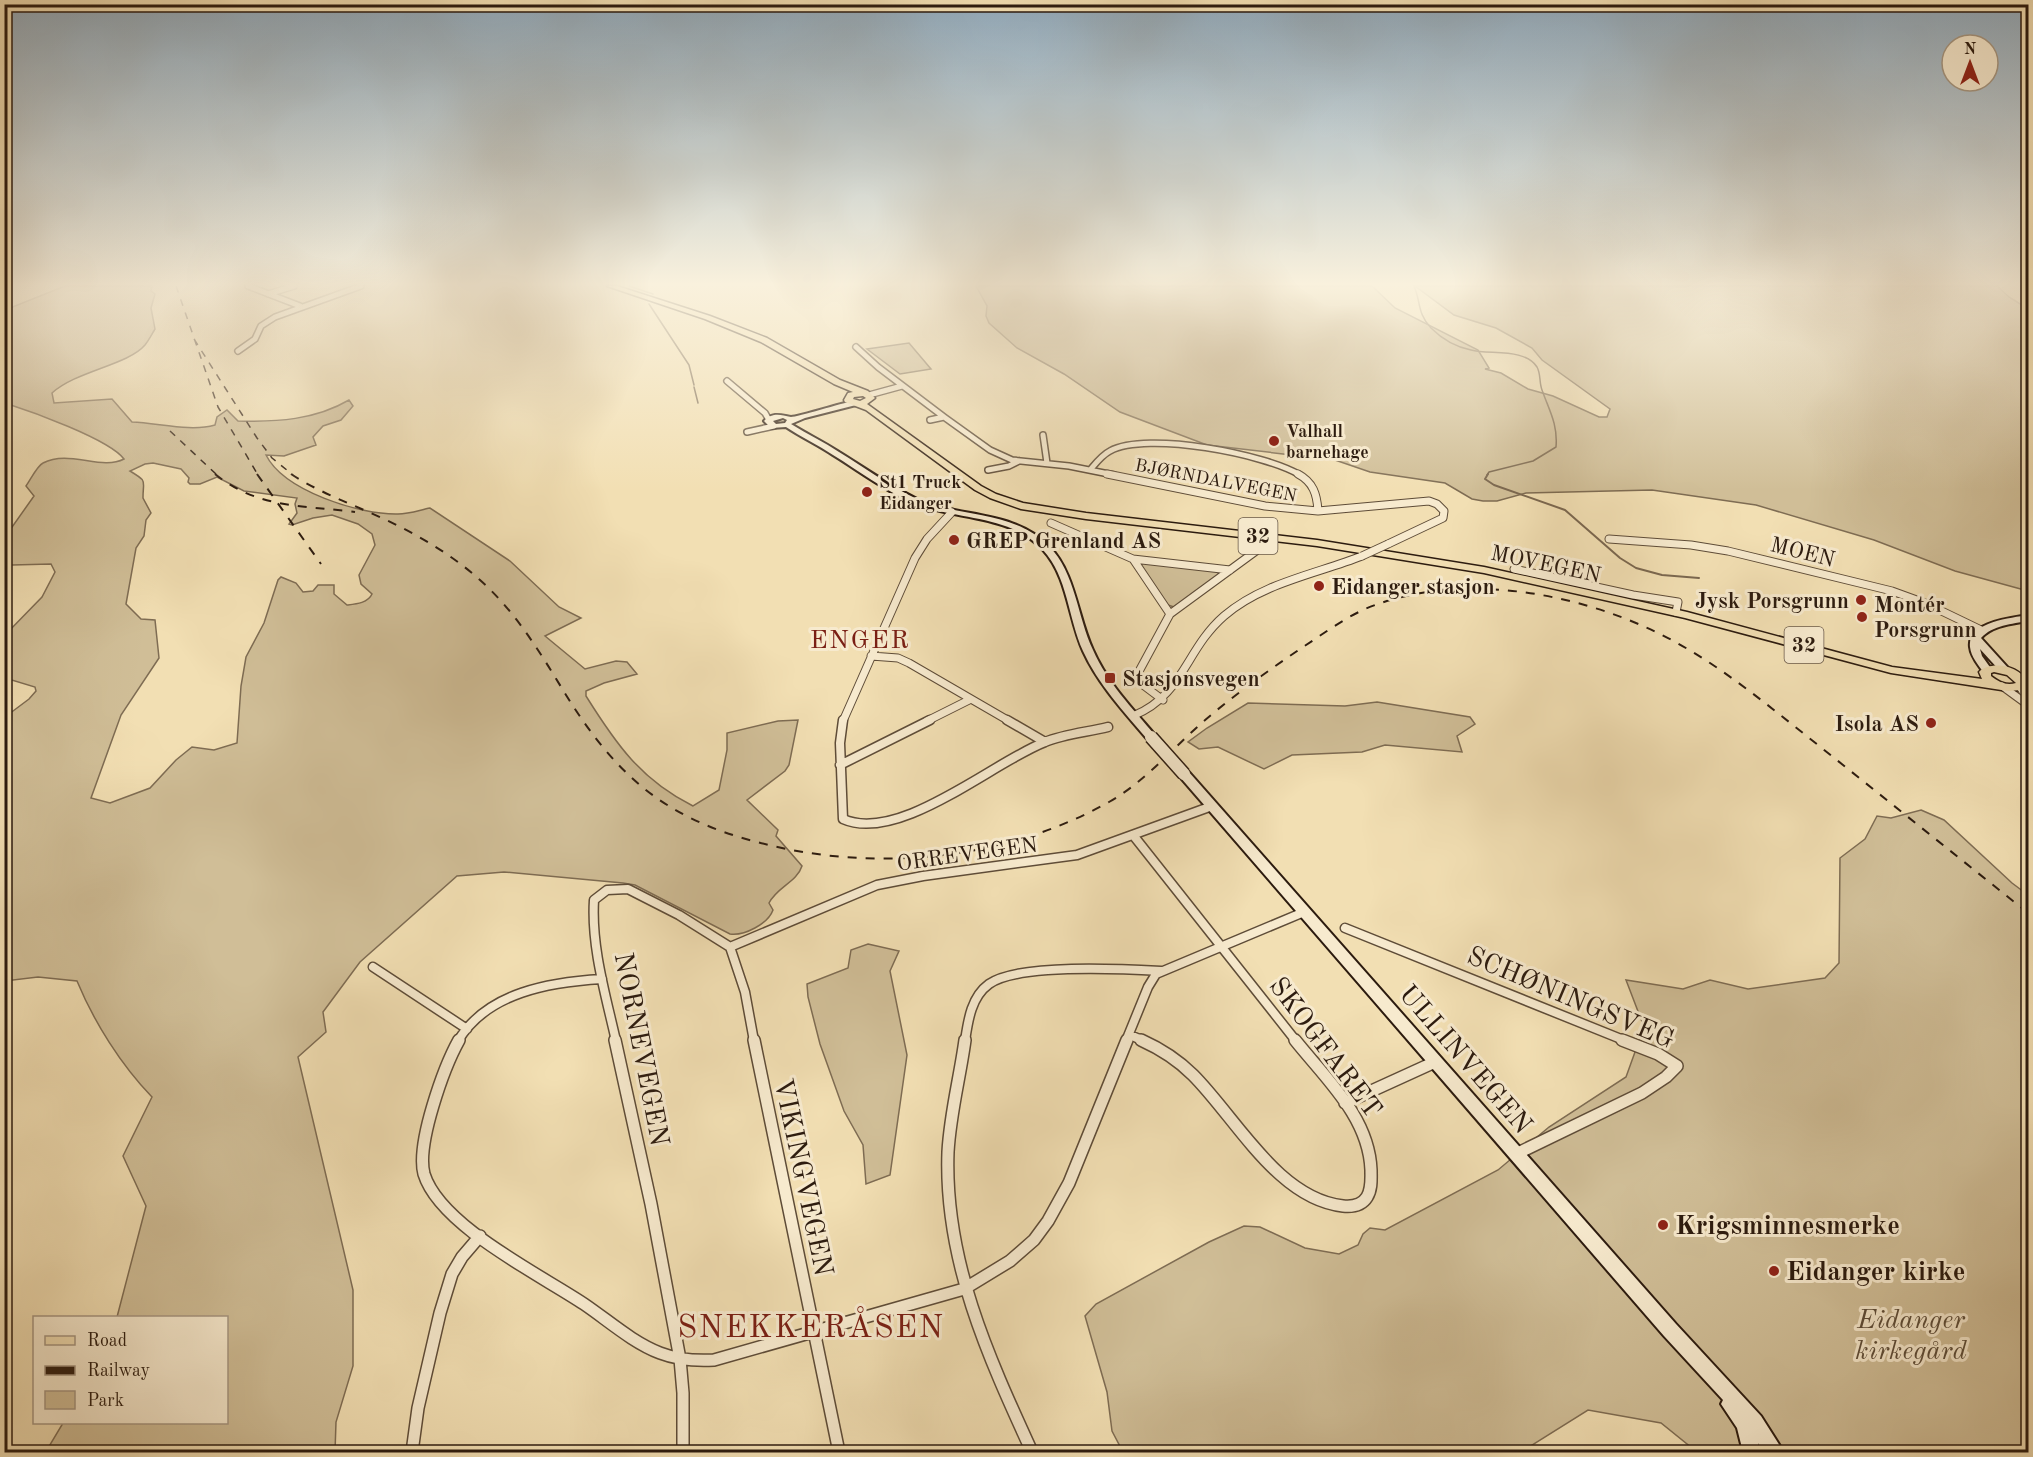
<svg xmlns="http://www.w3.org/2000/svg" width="2033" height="1457" font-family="'Old Standard TT',serif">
<rect width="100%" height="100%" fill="#f2dfb3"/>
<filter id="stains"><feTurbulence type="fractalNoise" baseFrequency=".00333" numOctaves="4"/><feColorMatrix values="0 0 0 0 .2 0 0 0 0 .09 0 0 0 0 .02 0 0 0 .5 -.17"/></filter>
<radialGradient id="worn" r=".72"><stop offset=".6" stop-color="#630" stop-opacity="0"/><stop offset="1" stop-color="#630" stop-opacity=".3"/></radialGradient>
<path fill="#d0be97" stroke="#7e6c53" stroke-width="1.5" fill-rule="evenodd" d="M65,286h87l-1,5 4,3 -4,14 4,21c-3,5 -6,11 -10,16 -17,20 -69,26 -93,48l2,10 58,-4 20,23c27,1 58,10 83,3l2,-8 10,-7 11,11c39,1 77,-1 111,-21l4,6 -12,14 -18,6 -10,11 3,8 -32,11 -18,-1c18,36 94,60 132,59 11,0 22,-4 32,-6l80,53 49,46 22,11 -36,18 40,33 31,-8 11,1 10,12 -33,9 -18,8v5c30,48 55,84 107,110l26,-16 8,-40v-17l51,-12 20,-1 -9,45 -4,6 -38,29 31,30 -2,6 26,30c-5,16 -25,21 -33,37l4,7c-5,14 -29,26 -43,24l-95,-49 -12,-2 -119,-11 -47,4 -97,86 -37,50 3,20 -28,25 55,233v76l-17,56 -1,30h-286l-1,-4 15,-25 163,-1v-104l-109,-1 29,-111 -23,-50 29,-59c-31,-32 -58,-75 -75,-116l-39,-4 -33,4v-264l24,-18 7,-8 -1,-4 -30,-9v-43l37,-38 13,-25 -4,-8 -39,1 -7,-6v-22l29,-41 -8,-10c5,-7 11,-20 17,-23 26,-14 58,8 81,-4 -15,-20 -94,-48 -119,-56v-93zM153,463l28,6 8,9 -1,4 2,2h10l17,-7 27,14 53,7 -2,6 2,9 -8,11 3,1 21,-7 19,-3 26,9 14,10 3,11 -16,30 2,9 11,10c-4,9 -16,10 -25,11l-13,-11v-9h-16l-5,6 -10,1 -7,-9 -15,-6 -3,3 -14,43 -18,34 -5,29 -4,57 -23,7 -22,-3 -16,13 -26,28 -40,15 -19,-5 30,-83 38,-57 -4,-38 -14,-1 -15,-15 10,-56 8,-12 2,-16 5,-7 -8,-15c0,-19 5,-16 -13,-27l15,-7z
M976,286h396l23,22 83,42 11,18 -4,1 16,4 27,16 25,7 46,21h8l3,-8 -68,-49 -10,-12 -36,-20 -42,-13 -39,-29h582l12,11 19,12v282l-73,-20 -81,-31 -118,-35 -104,-15 -126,3 -29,8h-14l-11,-2 -27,-16 -75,-11 -35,-12 -128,-15 -87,-33 -56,-38 -47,-26 -28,-25 -3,-7 1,-10z
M909,343l22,26 -31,5 -33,-25z
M1141,563l76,7 2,5 -45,32 -6,-2 -29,-38z
M1377,702l93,15 5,7 -18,12 5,16 -77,-7 -23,7 -70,3 -28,14 -46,-22 -19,2 -11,-7 19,-14 41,-25 97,3z
M1921,810l23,10 68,63 16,12v557h-331l-36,-29 -73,-13 -67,42h-398l-11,-21 -5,-39 -22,-76 11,-12 113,-62 35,-16 16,1 45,21 34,6 19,-9 5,-11 7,-6 15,2 113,-60 51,-43 77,-50 18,-50 -18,-47 57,9 27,-9 38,9 77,-11 14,-15 1,-105 25,-19 12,-23 14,2z
M868,944l31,7 -9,20 17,84 -17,120 -24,9 -3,-39 -19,-34 -24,-67 -12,-47 -1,-13 41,-16 3,-18z"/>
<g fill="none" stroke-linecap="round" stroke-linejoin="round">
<path stroke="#7b6850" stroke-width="1.5" d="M629,286l24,8
M1414,286c7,16 3,27 17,42 11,11 25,19 40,22 19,5 54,-2 66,17 4,7 2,15 5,23 7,20 16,34 14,57l-23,14 -44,11 -2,3
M649,304l40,61 5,20
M694,387l4,16"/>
<path stroke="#7b6850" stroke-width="2" d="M1488,474l-3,5 9,6 71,25 55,48 16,10 26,7 37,3"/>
<defs>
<path id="street-far3" d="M248,286l52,20
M268,294l26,-8
M856,347l22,20 66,50
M238,351l17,-12 6,-13 14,-9 86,-31
M727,381l38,32 4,7
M869,395l33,-9
M930,420l14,-3 46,33 22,10 57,6 45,9
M747,432l27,-6
M1043,435l4,28
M988,470l21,-4 10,-5
M1090,470c6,-7 12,-15 20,-19 37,-20 155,3 190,24"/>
<path id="street-far2" d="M1107,474l158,32 53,5 111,-10 8,3 7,7 -1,7 -55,26
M1298,474c15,8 19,20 20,37
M1051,523l82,36 97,11
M1609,539l82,6 37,6 164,40 33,12 56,27
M1133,559l37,55
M1514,569l119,26 45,7 -2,10
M871,656l27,2 11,5 100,58
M2002,686l26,19
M2020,687l8,12
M1163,700l-20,-15 -6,-10 33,-61 86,-63 5,-9
M1133,716c51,-21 52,-66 91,-100 38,-33 92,-42 138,-60
M843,721l72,-163 12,-19 25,-27
M927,721l42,-21"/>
<path id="street-far1" d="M843,720l-3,23 3,76c56,25 150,-57 202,-77 19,-8 43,-10 63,-15
M1007,720l38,22
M840,765l90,-45
M1133,835l163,206
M1345,928l281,113
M730,947l15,45 9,49
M730,947l147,-62 46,-9 154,-21 135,-49
M373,967l94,62
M1130,1035l14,6
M458,1041c29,-49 93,-59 144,-62
M616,1041c-10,-45 -25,-94 -22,-141l13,-10 21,-1 51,26 51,32
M965,1041c3,-20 6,-44 24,-57 29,-21 136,-15 173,-13
M1126,1041l22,-54 8,-13 148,-62"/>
<path id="street" d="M459,1040c-15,27 -43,104 -35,134 16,52 117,101 160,130 25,17 48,38 76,49 18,7 36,8 54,7l250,-71 46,-28 24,-21 14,-19 21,-38 58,-143
M615,1040l36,164 29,155 3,34v59
M754,1040l85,412
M965,1040c-5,37 -15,74 -17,112 -4,108 40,204 84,300
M1141,1040c20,9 36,19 52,35 43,43 85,124 150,131 10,1 19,-1 24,-9 5,-8 4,-18 4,-27 -2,-53 -45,-91 -76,-130
M1345,1103l90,-41
M1516,1154l126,-61 24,-16 11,-11 -19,-12 -36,-14
M412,1452l6,-44 22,-95 12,-39 10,-17 18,-21"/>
<path id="secondary" d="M853,401h3v4l-51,13 -14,6c16,10 33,18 48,28 26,16 51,34 78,47 43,19 97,11 132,47 27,28 28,70 44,104 14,32 39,58 62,85l1,2 -1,2h-8c-23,-27 -49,-55 -64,-88 -15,-33 -15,-74 -40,-101 -34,-37 -89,-29 -132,-48 -27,-12 -52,-31 -78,-47 -15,-10 -32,-18 -47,-28l-15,1 -7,-7c9,-9 16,-6 27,-4 6,0 52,-14 62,-16zM783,418l4,2 -2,3 -9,1 -3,-3z
M2028,615v6c-16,3 -35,4 -47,17l29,32 -5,3 -4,-1 -21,-23 2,7 10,14 -5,3 -4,-1c-5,-8 -12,-15 -13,-25 -3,-25 41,-29 58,-32z
M1184,770l4,1 488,553 85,92 19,30 3,6h-19l-6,-9 3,9h-18l-6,-24 -16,-24 2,-4 -59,-64 -484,-559 -1,-3z"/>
<path id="primary" d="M607,286h10l93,30 57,22 73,42 28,11 7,7 -8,6 114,82 15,8 27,9 63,10 231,27 167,27 203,45 205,55 90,12 -3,-7c13,-13 45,-5 49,13l-7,5 -13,1 -117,-18 -206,-55 -201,-45 -167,-27 -231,-27 -65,-10 -31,-11 -15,-8 -109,-80 -21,-8 -1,-2 4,-7 5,-1 -19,-8 -73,-42 -56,-23zM863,396l3,2 -6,3 -7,-2 1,-2zM1994,672l13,3 9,8c-10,3 -17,-1 -25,-7v-3z"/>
</defs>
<use href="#street-far3" stroke="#5e4c38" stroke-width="8"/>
<use href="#street-far2" stroke="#5e4c38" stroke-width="9"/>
<use href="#street-far1" stroke="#5e4c38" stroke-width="11"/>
<use href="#street" stroke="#5e4c38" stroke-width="14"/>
<use href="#secondary" stroke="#2c1b0f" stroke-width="4"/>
<use href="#primary" stroke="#2c1b0f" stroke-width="3"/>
<use href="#street-far3" stroke="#f7eace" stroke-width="5"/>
<use href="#street-far2" stroke="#f7eace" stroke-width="7"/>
<use href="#street-far1" stroke="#f7eace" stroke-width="8"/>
<use href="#street" stroke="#f7eace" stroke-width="11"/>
<use href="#secondary" fill="#f7eace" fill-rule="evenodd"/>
<use href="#primary" fill="#f2dfb3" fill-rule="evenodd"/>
<path stroke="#2c1b0f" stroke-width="1.5" stroke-dasharray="7 7" stroke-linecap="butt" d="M176,286l42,121 40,68
M194,339l63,99 15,20 21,17
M170,431l47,44"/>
<path stroke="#2c1b0f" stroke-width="2" stroke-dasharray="9 9" stroke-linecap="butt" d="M215,474c43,35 88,31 140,38
M257,474l64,90
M291,474c29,19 61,30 93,45 34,16 67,35 96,61 36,32 61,74 86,115 50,80 98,123 191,147 115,31 247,19 352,-40 39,-22 68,-59 102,-87 30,-25 61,-47 92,-68 20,-13 40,-28 62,-38 90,-38 206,-18 291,23 60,29 110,72 162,113 70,56 140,112 210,168"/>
<defs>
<path id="street-bridge" d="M1362,556l26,-12"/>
<path id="secondary-bridge" d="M1151,737l33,37"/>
</defs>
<use href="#street-bridge" stroke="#5e4c38" stroke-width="9" stroke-linecap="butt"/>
<use href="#secondary-bridge" stroke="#2c1b0f" stroke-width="15" stroke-linecap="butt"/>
<use href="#street-bridge" stroke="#f7eace" stroke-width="7"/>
<use href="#secondary-bridge" stroke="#f7eace" stroke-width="12"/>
</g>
<linearGradient id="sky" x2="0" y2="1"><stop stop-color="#91aabc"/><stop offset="0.58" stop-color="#f9f1dd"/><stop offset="1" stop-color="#f9f1dd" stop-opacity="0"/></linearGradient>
<rect width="2033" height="490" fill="url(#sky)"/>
<g fill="#8f2418" stroke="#f7eace" stroke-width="2">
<circle cx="1274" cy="441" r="6"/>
<circle cx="867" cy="492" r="6"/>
<circle cx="954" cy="540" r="6"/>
<circle cx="1319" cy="586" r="6"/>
<circle cx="1861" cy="600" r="6"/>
<circle cx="1862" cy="617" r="6"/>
<rect x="1104" y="672" width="12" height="12" rx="3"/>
<circle cx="1931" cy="723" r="6"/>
<circle cx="1663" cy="1225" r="6"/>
<circle cx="1774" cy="1271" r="6"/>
</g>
<g text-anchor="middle" stroke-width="6" stroke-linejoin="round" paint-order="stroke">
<g font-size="18" font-weight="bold" fill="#2c1b0f" stroke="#f7eace" text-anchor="start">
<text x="1286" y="437">Valhall<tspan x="1286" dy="21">barnehage</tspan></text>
<text x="879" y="488">St1 Truck<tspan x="879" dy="21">Eidanger</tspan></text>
</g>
<g font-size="18" fill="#2c1b0f" stroke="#f7eace">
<text transform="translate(1216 480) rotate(11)" y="6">BJØRNDALVEGEN</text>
</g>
<g fill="#f7eace" stroke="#695948" stroke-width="1.5">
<rect x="1238.5" y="518" width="39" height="36" rx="4.5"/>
<rect x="1784.5" y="627" width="39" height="36" rx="4.5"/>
</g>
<g font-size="21" font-weight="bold" fill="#2c1b0f">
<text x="1258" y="543">32</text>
<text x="1804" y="652">32</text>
</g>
<g font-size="22" font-weight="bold" fill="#2c1b0f" stroke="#f7eace" text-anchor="start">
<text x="966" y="548">GREP Grenland AS</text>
<text x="1331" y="594">Eidanger stasjon</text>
<text x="1849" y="608" text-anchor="end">Jysk Porsgrunn</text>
<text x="1874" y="612">Montér<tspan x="1874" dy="25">Porsgrunn</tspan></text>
<text x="1122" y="686">Stasjonsvegen</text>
<text x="1919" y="731" text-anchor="end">Isola AS</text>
</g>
<g font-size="22" fill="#2c1b0f" stroke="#f7eace">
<text transform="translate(1803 551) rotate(14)" y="8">MOEN</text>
<text transform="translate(1546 563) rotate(12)" y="8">MOVEGEN</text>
<text transform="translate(967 853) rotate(-8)" y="8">ORREVEGEN</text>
</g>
<g font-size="26" letter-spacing="1.5" fill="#7a1f14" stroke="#f7eace">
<text x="860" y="648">ENGER</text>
</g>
<g font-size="27" fill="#2c1b0f" stroke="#f7eace">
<text transform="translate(1571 997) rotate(23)" y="9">SCHØNINGSVEG</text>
<text transform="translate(1326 1047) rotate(53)" y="9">SKOGFARET</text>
<text transform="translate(642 1049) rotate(79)" y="9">NORNEVEGEN</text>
<text transform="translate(1466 1059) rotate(49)" y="9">ULLINVEGEN</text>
<text transform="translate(804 1177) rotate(78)" y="9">VIKINGVEGEN</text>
</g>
<g font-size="27" font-weight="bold" fill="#2c1b0f" stroke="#f7eace" text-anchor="start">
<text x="1675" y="1234">Krigsminnesmerke</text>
<text x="1786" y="1280">Eidanger kirke</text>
</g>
<g font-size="27" font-style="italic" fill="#5d4c38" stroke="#f7eace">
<text x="1911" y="1328">Eidanger<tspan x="1911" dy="31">kirkegård</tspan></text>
</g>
<g font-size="32" letter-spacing="1.5" fill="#7a1f14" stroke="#f7eace">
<text x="811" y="1337">SNEKKERÅSEN</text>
</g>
</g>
<rect width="2033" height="1457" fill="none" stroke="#f2dfb3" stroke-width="24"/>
<rect x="6" y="6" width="2021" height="1445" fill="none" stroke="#2c1b0f" stroke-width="3"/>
<rect x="12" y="12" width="2009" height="1433" fill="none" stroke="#2c1b0f" stroke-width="1.5"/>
<rect x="33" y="1316" width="195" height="108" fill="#f7eace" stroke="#a69782" stroke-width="1.5"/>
<rect x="45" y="1336" width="30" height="9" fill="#f2dfb3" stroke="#a69782" stroke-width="1.5"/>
<text x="87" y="1346" font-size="18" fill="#2c1b0f">Road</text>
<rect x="45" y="1366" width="30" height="9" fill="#2c1b0f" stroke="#a69782" stroke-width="1.5"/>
<text x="87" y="1376" font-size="18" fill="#2c1b0f">Railway</text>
<rect x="45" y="1391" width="30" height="18" fill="#d0be97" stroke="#a69782" stroke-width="1.5"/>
<text x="87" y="1406" font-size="18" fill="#2c1b0f">Park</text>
<g transform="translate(1970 63)"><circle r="28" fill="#f7eace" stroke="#a69782" stroke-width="1.5"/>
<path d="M0-4.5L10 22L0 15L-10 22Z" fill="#8f2418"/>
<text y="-9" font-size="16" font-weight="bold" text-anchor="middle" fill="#2c1b0f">N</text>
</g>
<rect width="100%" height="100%" filter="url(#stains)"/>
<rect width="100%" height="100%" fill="url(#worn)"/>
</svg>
